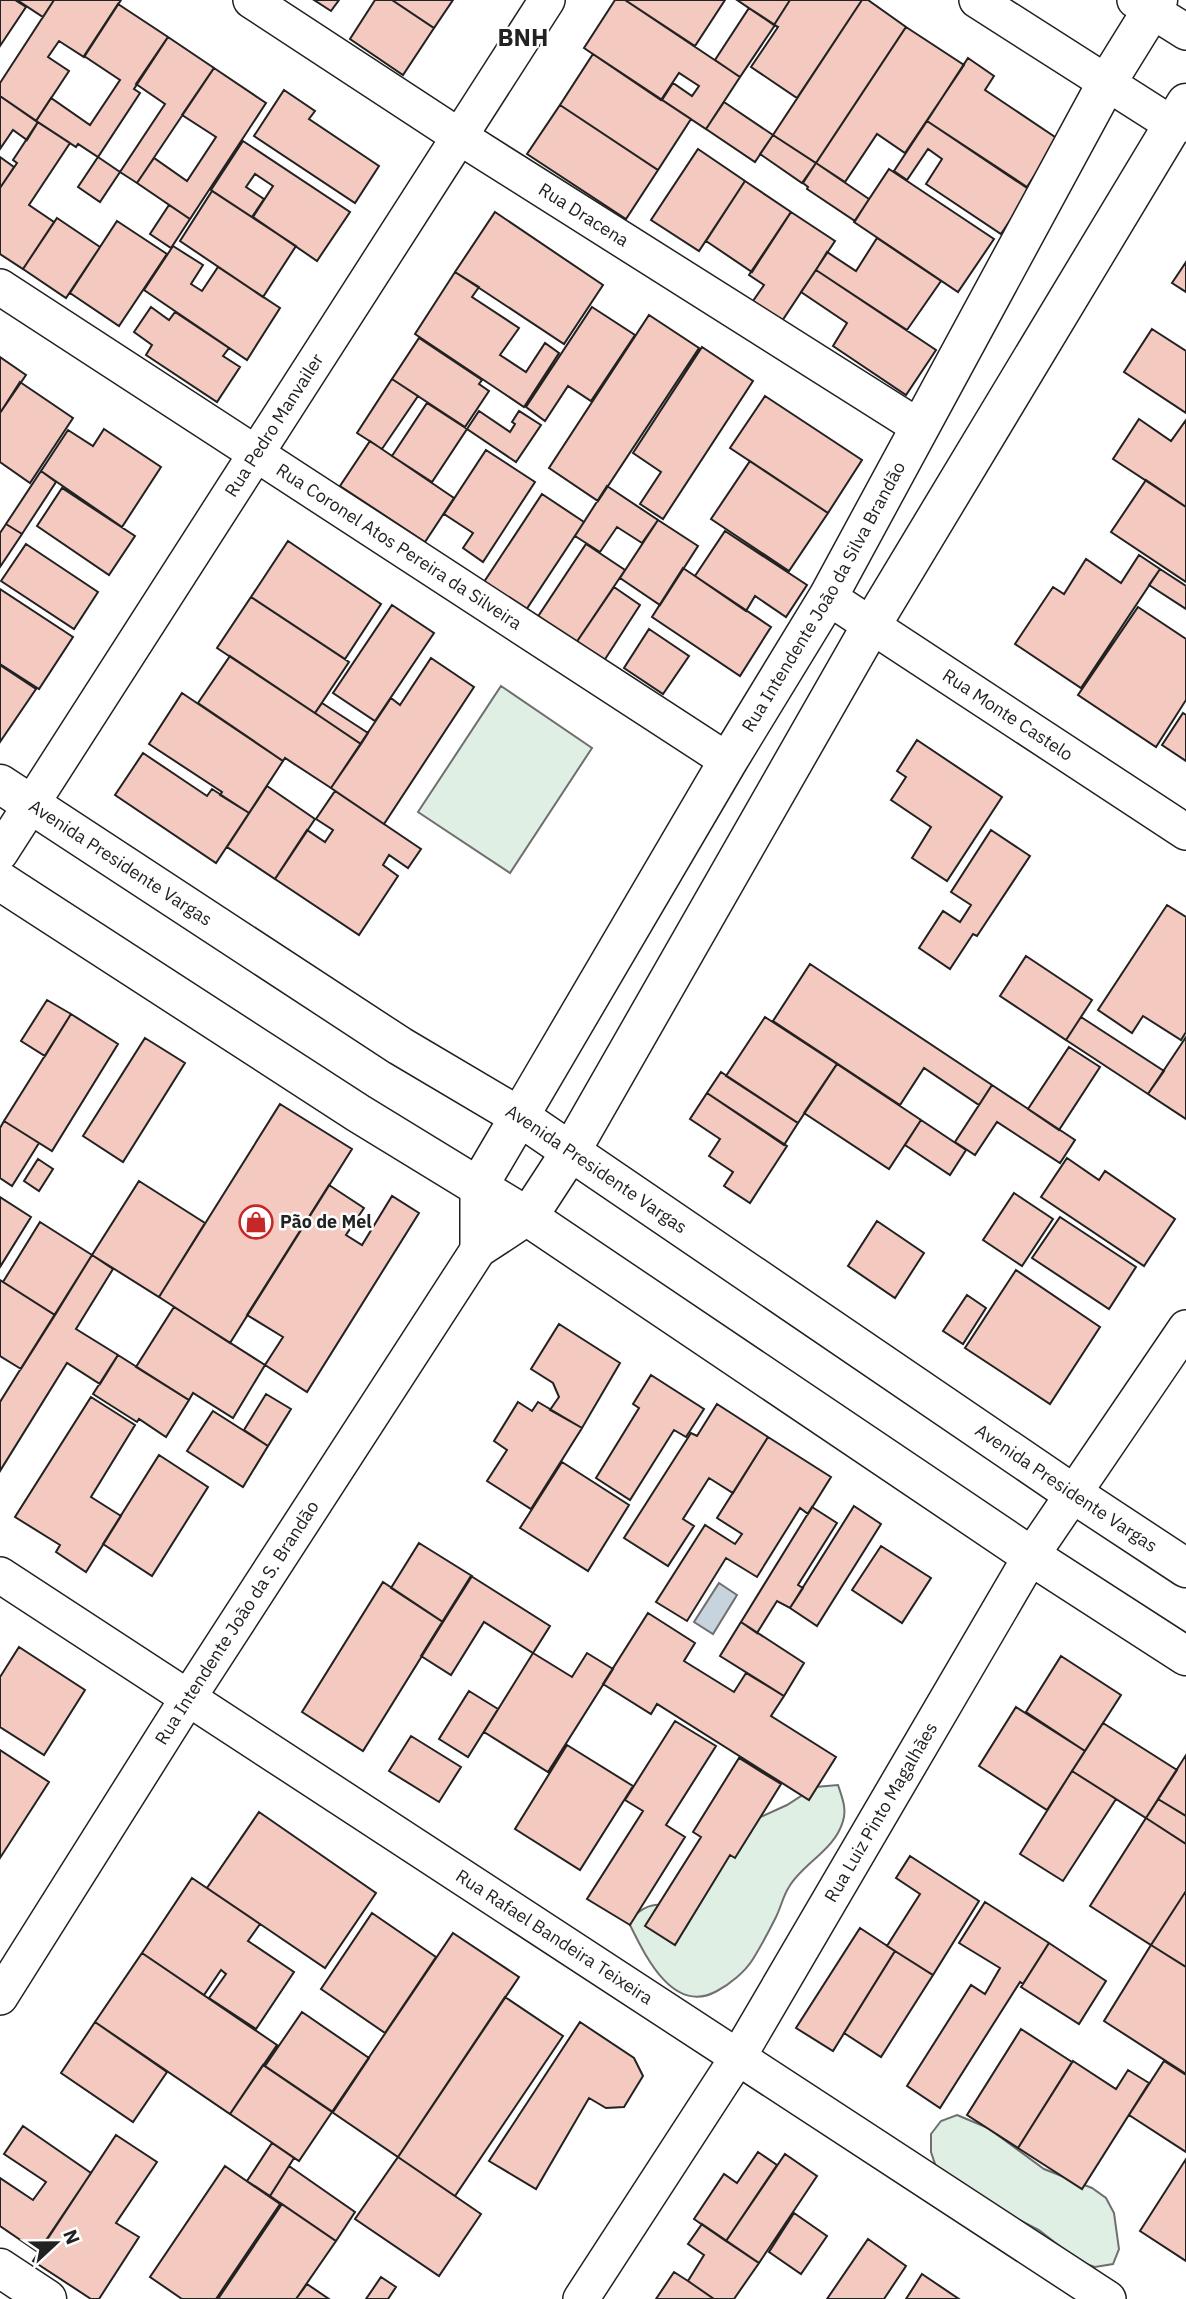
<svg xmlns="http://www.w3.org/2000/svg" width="1186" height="2299" font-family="'IBM Plex Sans',sans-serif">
<rect width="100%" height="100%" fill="#fff"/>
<path fill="#e0efe3" stroke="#6f6f6f" stroke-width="2" d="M501,686l91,62 -82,125 -92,-61z
M838,1785c4,12 9,24 5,36 -8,29 -41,43 -54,66 -6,9 -8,20 -13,30 -7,14 -15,29 -23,42 -8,13 -23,25 -36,32 -45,25 -73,-38 -89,-70 16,-15 23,-18 45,-16l13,22 14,-25 9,-34 47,-49 31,-14 28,-18z
M957,2115l31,13 56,41 48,19 14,10 8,15 5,36 -6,15 -18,3 -15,-5 -41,-32 -48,-25 -55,-38 -5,-15v-18l10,-13z"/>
<path fill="#c7d3dd" stroke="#6f6f6f" stroke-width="2" d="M719,1583l18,12 -24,39 -19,-12z"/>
<path fill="#f3c9c0" stroke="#222" stroke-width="2" d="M0,0h15l11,7 -26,39z
M17,0h37l-11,17z
M54,0h67l-37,57 -25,-16 -11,16 21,14 -33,50 -36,-25v-13z
M314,0h25l-8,11z
M375,0h17l42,28 -31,47 -53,-36z
M392,0h61l-19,28z
M615,0h10l115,77 -34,52 -44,-29 11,-17 19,13 7,-10 -20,-13 -18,27 -77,-52z
M625,0h100l-30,46z
M737,0h53l-16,25z
M790,0h72l-65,98 -46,-31 27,-40 -4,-2z
M862,0h6l38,27 -90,136 -43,-28z
M118,4l50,33 -34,52 6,4 -42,64 -20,-13 -2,3 -40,-26 15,-23 39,27 30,-45 -36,-24z
M749,8l26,17 -35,52 -25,-17z
M906,27l58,38 -59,88 -28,-19 -32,48 -29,-19z
M168,37l46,31 -77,115 -17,-11 45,-68 -29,-20z
M593,54l98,65 -33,51 -98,-65z
M968,58l26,18 -9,14 73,49 -31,48 -100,-66z
M214,68l52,35 -76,116 -53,-36 17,-25 33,23 29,-44 -34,-22z
M284,90l31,21 -6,8 70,47 -24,37 -101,-67z
M0,96l38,26 -11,18 -14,-10 -13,19z
M724,102l49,33 -18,27 -49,-33z
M560,105l98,65 -32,49 -99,-65z
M927,121l103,69 -29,44 -75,-50 16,-25 -14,-10 -21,31 -13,-9z
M38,122l32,21 -41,62 25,17 -31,47 -23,-15v-66l17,-25 -4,-3z
M773,135l43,28 -14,20 -42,-29z
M243,141l107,71 -33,49 -64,-44 20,-31 -18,-12 -9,13 18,12 -12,18 -41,-27z
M698,149l47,32 -46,70 -48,-31z
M0,157l14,10 -14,21z
M98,157l22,15 -20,30 -22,-15z
M816,163l53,36 -14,22 -48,-32 1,-2 -5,-4z
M889,169l105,70 -36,53 -104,-70z
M745,181l46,31 -39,60 -46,-31z
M212,191l84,55 -33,51 -83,-56z
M169,205l21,14 -19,29 -21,-14z
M495,212l108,73 -39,59 -109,-72z
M791,212l44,29 -53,80 -29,-20 11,-16 -15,-10z
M57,218l43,29 -34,51 -43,-29z
M117,221l50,33 -48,72 -49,-33z
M877,238l64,43 -34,49 -91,-60 11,-18 29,19z
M173,246l30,19 -12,19 11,7 16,-24 62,41 -33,52 -103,-70z
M1186,262v30l-14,-9z
M816,270l120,80 -30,45 -73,-49 14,-23 -46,-31z
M455,272l24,15 -7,10 47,31 -19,27 26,17 19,-29 14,10 -35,54 -109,-73z
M151,307l18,13 6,-8 54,36 -6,8 17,11 -23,35 -71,-47 6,-10 -18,-13z
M592,307l43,28 -44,66 -23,-15 -23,35 -19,-14z
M649,315l50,33 -101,153 -49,-33z
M1152,329l34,22v62l-62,-41z
M419,338l63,42 -3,4 10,7 -24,36 -73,-48z
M702,347l51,34 -90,138 -23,-15 21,-32 -28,-19z
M0,357l26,18 -26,38z
M392,379l26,17 -36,53 -25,-16z
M20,382l53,36 -43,65 -30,-21v-49z
M765,396l97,64 -34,53 -98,-65z
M427,403l40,26 -35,53 -40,-26z
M479,411l31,21 5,-8 -3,-2 7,-11 22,14 -25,37 -49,-33z
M1139,419l32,22 15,-21v87l-73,-48z
M104,429l57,38 -39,60 -81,-56 27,-41 25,16z
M370,441l84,57 -29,44 -85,-56z
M486,450l49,32 -52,80 -20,-14 10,-15 -29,-19z
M750,461l78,52 -39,58 -78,-52z
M41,471l15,11 -34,52 -16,-10z
M1146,480l40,27v75l-75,-50z
M607,486l51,34 -16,23 -25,-16 -17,25 -25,-16z
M62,488l73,48 -26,39 -72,-49z
M542,494l42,28 -60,91 -42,-28z
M658,520l40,26 -38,59 -40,-27z
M6,524l16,10 -22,33v-34z
M725,531l82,54 -21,32 -31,-21 -9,15 -51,-35z
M288,541l93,63 -36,55 -94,-62z
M26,544l72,48 -24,37 -73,-48z
M586,544l39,26 -49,73 -39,-25z
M1139,555l21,14 -79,119 -66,-44 38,-57 11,7 22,-35 35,24z
M683,568l88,59 -31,49 -88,-59z
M1160,569l26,17v23l-37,-24z
M614,587l26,18 -40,62 -24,-24z
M0,589l73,48 -34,52 -39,-25z
M251,597l98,65 -34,51 -98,-65z
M392,605l42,28 -59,88 -42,-28z
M1138,607l48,32v61l-30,47 -78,-52z
M649,629l40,27 -26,38 -39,-26z
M230,656l131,88 -30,44 -46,-30 -2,3 -85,-58z
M431,658l43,29 -90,137 -53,-36 60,-90 9,7z
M0,665l36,24 -36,53z
M182,693l101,68 -34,52 -29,-18 2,-3 -73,-48z
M322,703l46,30 -7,11 -46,-31z
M1183,713l3,2v46l-24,-16z
M917,740l85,57 -55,84 -35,-23 19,-31 -40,-27 15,-23 -9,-6z
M143,753l64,43 5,-7 37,24 -33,50 -101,-68z
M267,786l48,33 -40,60 -48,-32z
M335,791l86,58 -13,19 -19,-13 -6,10 15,11 -39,59 -84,-56 32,-49 18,12 8,-12 -17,-11z
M991,830l39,26 -53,80 -4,-2 -23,35 -31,-21 24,-37 17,11 11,-17 -20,-13z
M1167,905l19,12v115l-5,8 -38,-24 -11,17 -34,-23z
M1026,956l66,44 -26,40 -66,-44z
M810,964l182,121 -13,20 -55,-37 -24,37 -127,-84z
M47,1000l24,14 -26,42 -24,-15z
M71,1014l47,30 -66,107 -48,-30z
M765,1017l72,47 -39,59 -72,-47z
M1081,1017l83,54 -16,23 -82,-54z
M1186,1037v82l-38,-25z
M145,1038l40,25 -62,99 -40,-26z
M1069,1047l31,20 -41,63 -31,-21z
M837,1064l84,56 -32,49 -85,-56z
M721,1072l77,51 -14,22 -77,-52z
M992,1085l83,55 -15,23 -63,-41 -22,33 -20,-13z
M707,1093l80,53 -37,57 -26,-17 9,-14 -24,-16 11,-17 -30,-20z
M280,1104l72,45 -122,194 -71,-46z
M921,1120l45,30 -16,25 -45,-30z
M4,1121l35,22 -27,43 -12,-8v-50z
M1067,1158l32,22 6,-9 70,48 -31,47 -103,-69z
M38,1159l15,10 -14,22 -15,-10z
M139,1181l66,42 -46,74 -67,-42z
M329,1185l35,23 -18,27 16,10 30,-49 27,17 -112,179 -42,-27 18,-28 -36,-22z
M1014,1193l39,26 -31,47 -39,-26z
M0,1197l31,20 -31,50z
M1060,1217l76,50 -27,42 -77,-51z
M877,1221l47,32 -29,45 -47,-32z
M40,1222l52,33 -37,60 -52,-33z
M92,1255l21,14 -37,60 42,26 -18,29 -33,-21 -67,108v-69z
M1016,1270l84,57 -50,77 -85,-56z
M0,1280l55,35 -34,54 -21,-13z
M967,1295l19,13 -23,36 -20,-13z
M174,1307l91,58 -32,53 -40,-25 -4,7 -53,-33z
M559,1324l61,39 -38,65 -32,-18 9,-13 -6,-14 -22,-14z
M118,1355l71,45 -23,37 -27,-18 -2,3 -44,-28z
M651,1375l53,34 -18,28 -12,-7 -44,70 -34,-22 43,-70 -6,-4z
M266,1394l25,15 -23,37 -24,-16z
M91,1397l44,28 -44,72 30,19 -35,56 -30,-20 4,-7 -45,-28z
M518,1402l14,9 6,-9 44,26 -51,81 -44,-28 20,-31 -13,-9z
M717,1404l51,33 -35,56 -24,-15 -26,41 11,7 -26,40 -44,-28 67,-105 6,3z
M213,1411l55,35 -25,41 -56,-36z
M768,1437l63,40 -23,37 -8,-6 -43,69 -31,-19 -39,63 -31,-19 49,-77 30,19 7,-10 -25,-16z
M159,1455l49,32 -56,89 -49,-32z
M562,1462l67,43 -41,66 -68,-43z
M854,1506l27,18 -64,102 -27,-18z
M812,1507l25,16 -39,62 5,3 -13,20 -13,-7 -20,32 -16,-11z
M419,1543l53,33 -29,46 -52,-34z
M881,1546l50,32 -29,45 -50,-33z
M471,1576l79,50 -17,27 -49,-31 -33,53 -30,-19z
M383,1582l60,40 -80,129 -61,-39z
M648,1613l47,30 -11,18 50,31 12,-19 38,23 -13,20 65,41 -27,43 -152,-96 -6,10 -48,-30z
M741,1622l63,41 -20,33 -64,-40z
M19,1647l66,43 -41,65 -44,-28v-50z
M533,1653l39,24 15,-24 26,16 -65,103 -64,-40z
M1061,1656l60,39 -36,56 -59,-39z
M469,1691l29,18 -30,48 -29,-18z
M1016,1707l69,44 -38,59 -68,-44z
M675,1721l41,25 -50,79 19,12 -55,88 -43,-26 56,-88 -18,-11z
M1103,1723l74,47 -31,48 -74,-47z
M411,1736l50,31 -22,35 -50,-31z
M567,1745l66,41 -53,84 -65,-41z
M0,1750l49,32 -49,76z
M1186,1755v61l-28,-17z
M739,1758l42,26 -46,74 -5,-3 -55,90 -30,-19 56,-89 -8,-5z
M1072,1771l44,28 -53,82 -43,-27z
M1158,1799l28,17v28l-40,-26z
M259,1812l117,81 -51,75 -118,-80z
M1146,1818l40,26v47l-35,54 -61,-39z
M910,1856l69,45 -46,74 -46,-29 33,-52 -24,-16z
M192,1878l68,46 -12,17 46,31 -38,57 -47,-31 17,-24 -5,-4 -17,25 -62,-42z
M1186,1891v76l-35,-22z
M985,1902l64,41 -26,41 -3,-2 -80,126 -33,-22 64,-101 14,9 15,-26 -41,-25z
M372,1913l64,44 -51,76 -64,-44z
M860,1928l35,23 -62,100 -37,-23z
M453,1933l66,44 -121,180 -66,-45z
M1049,1943l57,38 -27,43 -58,-37z
M1151,1945l35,22v107l-82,-53z
M895,1951l38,24 -52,82 -37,-24z
M142,1953l135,92 -47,69 -135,-92z
M505,1997l58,39 -108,160 -57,-39z
M302,2012l67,46 -36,54 -68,-46z
M95,2022l72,50 -34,50 -72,-49z
M580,2022l54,36 9,18 -19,31 -18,1 -17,-10 -53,91 -47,-28z
M1021,2029l51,33 -54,86 -51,-33z
M1073,2061l43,28 12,-19 21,13 -67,106 -64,-41z
M1164,2061l22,14v77l-57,-37z
M263,2065l69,47 -33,49 -69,-47z
M23,2126l68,47 -53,79 -38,-26v-48l33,22 13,-18 -42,-28z
M116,2135l41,27 -41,61 23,14 -40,62h-8l-58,-38z
M272,2143l22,15 -24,38 -23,-15z
M758,2152l19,13 -51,76 -32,-22 30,-45 13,9z
M785,2154l32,22 -58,87 -33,-22z
M398,2157l83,57 -42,62 -84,-57z
M1186,2159v102l-46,-30z
M225,2166l55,38 -64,95h-34l-32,-22z
M289,2166l66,46 -19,29 -66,-45z
M282,2204l54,37 -40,58h-78z
M794,2213l33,23 -26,38 -32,-22z
M702,2224l57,39 -25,36h-20l-26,-18 16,-26 -16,-11z
M868,2239l38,27 -22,33h-57z
M674,2272l14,9 26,18h-58z
M922,2274l37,25h-53z
M381,2277l15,10 -8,12h-22z
M307,2284l22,15h-33z"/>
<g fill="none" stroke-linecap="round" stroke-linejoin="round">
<defs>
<g id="minor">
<path id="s1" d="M251,0l209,137 459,290"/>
<path d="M977,0l196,125 13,-1"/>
<path d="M1135,0l51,32"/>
<path id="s2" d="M0,287l728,474"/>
<path id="s3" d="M828,597l358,235"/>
<path id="s4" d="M0,853l547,-853"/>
<path d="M478,1187v63"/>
<path id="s5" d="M0,1575l1108,724"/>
<path id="s6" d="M0,1997l188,-299 290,-448 50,-33"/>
<path id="s7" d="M581,2299l157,-242 293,-501 155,-228"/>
</g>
<g id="tertiary">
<path id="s8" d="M478,1187l250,-426 100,-164 278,-513 52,-84"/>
<path d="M528,1217l43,-66 300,-525 315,-523"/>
</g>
<g id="secondary">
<path id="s9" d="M0,784l400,262 120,71 552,376 114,75"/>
<path d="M0,881l358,232 170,104 503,339 155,100"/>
<path d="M0,2268l47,31"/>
</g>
</defs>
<use href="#minor" stroke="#222" stroke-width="38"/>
<use href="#tertiary" stroke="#222" stroke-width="41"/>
<use href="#secondary" stroke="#222" stroke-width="41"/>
<use href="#minor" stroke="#fff" stroke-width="35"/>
<use href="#tertiary" stroke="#fff" stroke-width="38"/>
<use href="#secondary" stroke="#fff" stroke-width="38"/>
</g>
<defs>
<symbol id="shop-ring" viewBox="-11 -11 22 22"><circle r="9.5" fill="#fff" stroke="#c62828" stroke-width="1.5"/><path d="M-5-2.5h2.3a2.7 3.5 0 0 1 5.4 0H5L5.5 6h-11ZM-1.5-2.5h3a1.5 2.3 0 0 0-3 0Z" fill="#c62828"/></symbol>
</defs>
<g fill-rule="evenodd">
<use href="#shop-ring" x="237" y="1203" width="38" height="38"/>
</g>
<g text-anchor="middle" stroke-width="5" stroke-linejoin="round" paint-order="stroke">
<g font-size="18" fill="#222" stroke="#fff">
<text dy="6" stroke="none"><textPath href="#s1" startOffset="396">Rua Dracena</textPath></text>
<text dy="6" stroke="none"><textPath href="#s4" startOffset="508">Rua Pedro Manvailer</textPath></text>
<text dy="6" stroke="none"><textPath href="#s2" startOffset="476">Rua Coronel Atos Pereira da Silveira</textPath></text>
<text dy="6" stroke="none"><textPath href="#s8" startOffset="684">Rua Intendente João da Silva Brandão</textPath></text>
<text dy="6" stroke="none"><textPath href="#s3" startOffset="215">Rua Monte Castelo</textPath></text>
<text dy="6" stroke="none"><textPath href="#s9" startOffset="144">Avenida Presidente Vargas</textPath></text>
<text dy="6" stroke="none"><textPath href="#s9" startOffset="710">Avenida Presidente Vargas</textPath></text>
<text dy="6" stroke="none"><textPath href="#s9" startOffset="1278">Avenida Presidente Vargas</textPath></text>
<text dy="6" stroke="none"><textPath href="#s6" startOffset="443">Rua Intendente João da S. Brandão</textPath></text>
<text dy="6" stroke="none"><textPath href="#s7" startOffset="572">Rua Luiz Pinto Magalhães</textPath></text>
<text dy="6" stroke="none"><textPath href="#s5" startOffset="662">Rua Rafael Bandeira Teixeira</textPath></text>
</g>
<g font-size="18" font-weight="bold" fill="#222" stroke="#fff" text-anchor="start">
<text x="280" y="1228">Pão de Mel</text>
</g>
<g font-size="24" font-weight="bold" fill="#222" stroke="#fff">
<text x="523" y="46">BNH</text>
</g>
</g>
<g transform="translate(56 2243) rotate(68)" stroke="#ffffff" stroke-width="5" paint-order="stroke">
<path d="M0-5L12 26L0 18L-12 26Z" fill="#222222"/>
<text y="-10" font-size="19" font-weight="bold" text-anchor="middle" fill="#222222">N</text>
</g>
</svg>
